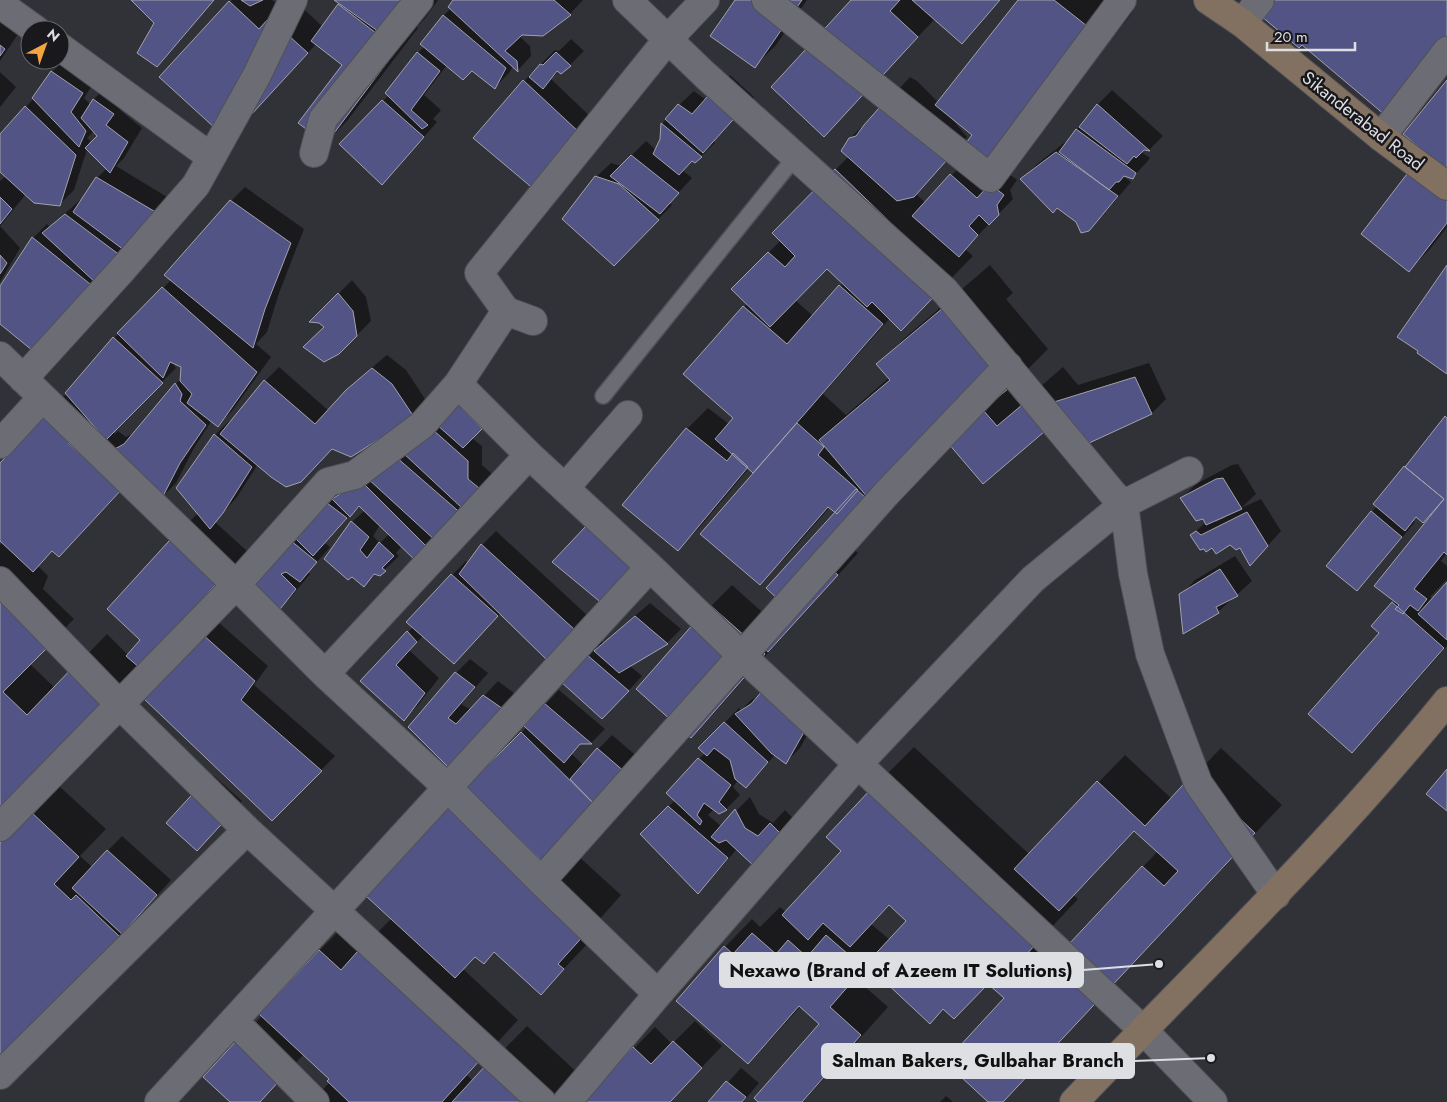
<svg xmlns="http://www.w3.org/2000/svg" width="1447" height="1102" font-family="Jost,sans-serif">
<rect width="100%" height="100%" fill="#313138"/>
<path fill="#0007" fill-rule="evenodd" d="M232,0h40l9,8 13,-8 29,27 18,-23 -5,-4h102l-12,17 -9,10 1,1 -71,93 -21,21 18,-78 -27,-21 -68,74 -88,-40z
M454,0h129l-13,14 -27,21 -21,-1 -3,2 11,10 1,10 -13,14 -5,-4 -4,7 -14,14 -23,-17 -25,-5 -23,30 17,15 -8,9 4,3 -41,47 -55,-25 48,-49 29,-42 7,-7 -3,-2 22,-29 7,-7z
M736,0h71l-31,45 -21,21z
M853,0h148l-39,42 -27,-23 -52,54z
M1020,0h96l16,13 -103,129 -55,-7 -21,-17 -1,1 15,18 -51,57 10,9 39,-42 40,10 12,9 -7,10 3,9 -48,50 8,7 -45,46 -38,16 -67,76 23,21 44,-38 -12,-13 28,-27 84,-72 23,28 -7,6 42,50 -27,27 4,24 38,-33 15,18 71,-22 17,36 -14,14 -62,28 -26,-30 -116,30 -101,101 11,11 -146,162 -21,21 20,-130 21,-21 40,36 65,-108 -7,-6 -43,49 -28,28 -4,-111 -6,-5 -50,60 -21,21 -54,-45 63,-75 21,-21 21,16 5,-6 -49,-44 63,-71 -15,-14 48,-49 -7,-7 75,-77 1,-18 15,-14 2,-1 43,-46 7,4 21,21zM827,268l16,15 -30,33 -18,-16z
M0,17l18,17 -18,27z
M571,39l13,12 -14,14 -11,6 -8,8 42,40 -43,56 -26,-94 31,-31 4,1z
M66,58l31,20 -13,20 7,7 3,-6 14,-14 19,14 -7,11 22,18 -18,30 -8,8 56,34 -120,139 -52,-17v-34l33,-50 14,-14 3,3 30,-27 1,1 16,-23 10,-10 -9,-32 -4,-5 -7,7 3,2 -16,50 -14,14 -34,-10 -26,32 20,22 -20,34v-101l6,-5 -6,-6v-34l34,-38 18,-26z
M0,72l16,15 -16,20z
M730,75l24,22 -41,44 2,2 -14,13 -9,3 -10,11 10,8 -23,25 3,2 -58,60 -18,-88 15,-14 10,3 25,-25 10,9 6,-10v-16l17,-19 15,-14 12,9z
M1447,82v145l-17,22 -21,21 19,-116z
M1112,90l51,46 -13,13 -6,-1 -3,4 9,6 -4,5 -14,15 -12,-4 11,8 -28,33 -14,14 -67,-50 14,-14 33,-26 29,-35z
M245,187l59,42 -25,64 -12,39 -11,12 15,13 -39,54 -14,14 -6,-5 -18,28 -18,35 -14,14 -25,-23 -51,54 -27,28 -6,-6 -15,16 10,10 -5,13 31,30 -44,45 25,24 52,-54 21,21 14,-16 38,-108 18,-18 -21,-25 38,-53 14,-14 2,2 34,-42 14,-14 50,44 33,-35 25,-21 19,15 21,32 -14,14 -81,31 -74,17 -21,33 -22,25 32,29 -71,79 -176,185v-270l3,-3 -3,-3v-74l67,-72 52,-60 53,-54 59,-78zM176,363l6,3 -1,12 -45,54 -10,5 -8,-6 -3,3 -2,-3 63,-63 -2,-2z
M352,280l14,17 5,24 -32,32 -14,-26 -6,-6h-7z
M473,392l22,22 -23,24 10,8v19l10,9 -60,73 -30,-1 -6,7 3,3 -19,18 -4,-1 -12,12 -12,-63 13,-12 -5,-4 -10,9 -25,28 5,4 -22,25 2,2 -19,23 -14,14 -30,-26 60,-69 145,-106zM380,525l9,9 -9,9 -7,-7z
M1447,416v137l-6,8 6,5v13l-17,18 3,2 14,-15v62l-74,84 -21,21 29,-118 -9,-7 23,-25 36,-85 -1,-1 -7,7 -6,-5 -4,4 2,1 -44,53 -14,14 15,-77z
M1238,464l18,30 -15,14 20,-9 20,32 -17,19 -34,-6 -18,3 -20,-12 14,-13 -24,-24 14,-14 36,-19zM1225,515l1,2 -10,5 -2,-2z
M496,531l92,85 -25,30 -62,-33 -33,35 -45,-12 -14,14 30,28 -21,27 -14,14 -43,-38 52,-54 39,-52 14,-14 2,3 14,-19z
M1235,556l17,25 -34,31 -37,-17 14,-15z
M650,603l31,26 -14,14 -38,22 13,11 -26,28 -54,-23 39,-40 2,2z
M217,621l51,45 -14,19 81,71 -63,64 -130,-124z
M470,659l18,14 -27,31 10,6 27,-29 21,16 -52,59 -57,-29 46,-54z
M779,675l42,35 -21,38 -14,14 -11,-7 -29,32 -8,-7 -5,7 7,8 -14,14 -7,4 -5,-4 -6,6 13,11 29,-29 9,17 14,9 12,-13 14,14 -43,42 -19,-17 -25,29 -14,14 -56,-58 33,-34 24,-41 6,-6 -5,-5 39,-40 2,2 10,-10 11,-6z
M559,690l46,39 -14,14h-10l-10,10 12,12 29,-30 27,23 -74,86 56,51 -36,41 5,5 -49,52 -46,-42 -11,12 -8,-7 -13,13 55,51 -51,55 6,6 54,-55 55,51 -22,25h-249l19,-20v-3l-26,-25 -45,48h-28l17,-72 14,-14 -1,-2 59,-64 27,-27 21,19 24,-24 71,-127 64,-64 -2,-2z
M914,747l115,107 96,-99 47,44 49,-51 61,57 -280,297h-13l17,-104 -17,-15 -45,25 -76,-43 -12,14 32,28 -85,95h-43l61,-79 -20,-17 -26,29 -27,27 -71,-61 48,-54 27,-28 8,8 20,-20 6,5 57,-61 44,-77zM1135,830l23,21 -91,96 -18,-17 29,-31 -5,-4zM890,904l18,17 -18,19 -19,-16z
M213,775l29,26 -31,34 -12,-46z
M58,785l48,44 -26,27 12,11 30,-31 49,44 -25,28 1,1 -139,146 -8,-210z
M695,1021l27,25 -53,56h-87l73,-75 17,17z
M741,1068l18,15 -16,19h-33z
M946,1096l7,6h-13z"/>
<path fill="#535486" stroke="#a2a2ab" d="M131,0h83l-57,67 -20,-14 17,-30z
M241,0h22l-13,6z
M334,0h97l-32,46z
M453,0h101l17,15 -28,21 -21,-1 -17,16 12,10 1,11 -70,-65z
M735,0h67l-47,68 -45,-32z
M851,0h49l-10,11 28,26 -35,38 -1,-1 -58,63 -53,-50z
M912,0h88l-38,44z
M1018,0h36l52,41 -104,130 -36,-28 6,-8 -37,-30z
M1242,0h205v56l-55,65 -90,-76 -3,3z
M229,1l30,28 10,-11 39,35 -80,87 -69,-63z
M338,4l59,45 -71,95 -28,-21 44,-58 -31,-24z
M443,15l63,53 -11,21 -23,-18 -9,9 -43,-36z
M0,45l5,4 -5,7z
M417,52l23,19 -29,39 17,15 -6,4 -37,-36z
M556,52l15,14 -10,8 -4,-3 -14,18 -14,-12 11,-13 3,1z
M51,71l32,22 -12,19 15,19 -7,16 -47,-49z
M523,80l57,53 -44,58 -63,-53z
M1447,80v87l-2,2 -42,-35z
M715,88l25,24 -37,41 -38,-34 13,-15 14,10z
M895,90l59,62 -40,45 -17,4 -56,-50 8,-13 7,-2 8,-11z
M93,99l21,15 -8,11 22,17 -18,31 -25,-25 12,-12 -16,-18z
M382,100l42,37 -42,48 -43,-41z
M1097,104l53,47 -6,-1 -8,8 -2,-2 -7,8 -48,-37z
M25,106l51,49 -16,51 -26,-3 -34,-31v-38z
M661,123l41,34 -7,6 -3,-2 -13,14 -26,-21 7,-15z
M1076,129l60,44 -3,6 -9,-3 -5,6h-3l-7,8 -50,-38z
M1056,152l62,44 -29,35 -8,2 -5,-11 -19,-14 -4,5 -33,-34z
M631,155l48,38 -19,21 -50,-38z
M835,169l89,86 22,29 -45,47 -29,-29 -5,5 -40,-38 -57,58 -39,-38 37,-37 17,15 10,-11 -23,-23z
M1410,170l37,29v24l-38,49 -48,-38z
M950,174l27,24 13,-14 14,11 -7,10 2,10 -10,10 -10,-10 -10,11 9,9 -19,22 -47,-41z
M595,176l24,8 40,36 -45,46 -52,-47z
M96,177l63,37 -31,39 -55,-41z
M0,197l12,12 -12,15z
M230,200l61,43 -26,66 -12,39 -89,-73z
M65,214l56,42 -25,27 -54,-50z
M32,237l58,47 -52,71 -38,-31v-38z
M0,255l7,8 -7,11z
M1447,265v109l-30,-21 1,-2 -21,-14z
M839,285l44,39 -130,149 -38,-34 18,-21 -50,-44 60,-68 44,38z
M162,287l95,85 -39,55 -31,-24 5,-9 -12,-13 1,-14 -11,-5 -7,16 -46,-45z
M962,292l60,85 -39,33 14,16 38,-32 23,26 -75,64 -35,-41 -74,62 -55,-65 71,-60 -14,-16z
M338,293l15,18 4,25 -18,18 -15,8 -21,-15 21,-20 -5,-4 -10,-1z
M113,337l50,46 -57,57 -41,-47z
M372,368l20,16 22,33 -63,40 -19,-8 -31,33 -15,5 -15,-10 -51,-43 44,-54 51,44 31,-34z
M1135,377l17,37 -63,29 -35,-41z
M175,383l7,11 -2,7 26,24 -26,38 -18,35 -51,-47 13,-7z
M56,402l27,25 -15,16 19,17 3,-3 33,31 -64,69 -7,-6 -19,21 -33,-31v-78z
M459,405l23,24 -19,19 -27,-24z
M1445,416l2,2v137l-3,-3 -30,37 13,10 -9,12 -8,-6 -7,9 -8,-5 4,-4 -25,-19 70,-87 -39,-32z
M797,423l27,24 -6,8 40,35 -21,24 -9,-7 -68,78 -60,-51z
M686,428l41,33 6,-8 15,14 -70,84 -56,-46z
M432,429l36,32v18l11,9 -17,20 -61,-57z
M214,434l38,33 -29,46 -13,16 -34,-41z
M396,457l68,59 -27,26 -71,-65z
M1404,466l40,33 -21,24 -7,-6 -11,14 -32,-27z
M1223,478l19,31 -36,16 -3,-6 -7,2 -16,-23 36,-19z
M361,481l69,69 -12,13 -59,-57 -9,11 -18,-18z
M856,489l21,19 -51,56 12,11 -70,77 -14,-13 30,-34 -18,-17z
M327,503l20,15 -34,38 -17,-17 -5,-9z
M1371,511l31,26 -45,54 -31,-25z
M1247,512l21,34 -18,20 -10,-18 -4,2 -6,-5 -14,9 -4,-6 -6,4 -2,-3 -4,1 -10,-15 6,-4 5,4z
M351,521l18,16 -9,13 7,8 12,-16 15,14 -12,12 4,3 -6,5 -6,-2 -10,13 -12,-10 -4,3 -24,-21z
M587,525l50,41 -33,39 -52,-43z
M179,530l47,43 -71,78 -14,18 -15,-13 14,-16 -33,-31z
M290,540l27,22 -17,20 -14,-10 -5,2 15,15 -19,24 -32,-28z
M481,544l94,86 -26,32 -90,-88z
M1220,569l18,27 -22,11 3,6 -36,21 -4,-40z
M451,574l47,42 -44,48 -48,-42z
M0,576l48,71 -45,45 24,23 52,-54 37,35 -116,120z
M1447,582v58l-29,-26z
M1392,602l52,46 -92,105 -44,-39 71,-81 -8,-7z
M710,605l55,49 -74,84 -55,-49z
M635,616l33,28 -49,29 -25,-22z
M407,631l10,11 -21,23 29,28 -21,28 -44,-40z
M202,634l53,47 -14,19 81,71 -50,50 -131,-125z
M586,654l43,37 -27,28 -42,-38z
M455,672l20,15 -27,31 8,6 27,-29 23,16 -53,61 -45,-45z
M764,689l44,36 -22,39 -15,-11 -36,-39 16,-10z
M544,703l48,41h-12l-16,19 -40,-37z
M724,722l44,40 -22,26 -11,-9 -5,-19 -16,-12 -7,8 -9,-8z
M521,732l75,74 -50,59 -80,-78z
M597,748l29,25 -30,33 -26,-27z
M698,758l33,27 -12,17 8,8 -8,4 -15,-11 -7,12 5,6 -2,4 -34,-32z
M1447,769v42l-21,-17z
M886,773l165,155 -28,30 17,17 102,-109 22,20 14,-15 -44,-40 -75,80 -45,-42 83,-88 48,45 48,-52 62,59 -252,269h-15l-43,-40 59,-64 -16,-14 -34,35 -11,-10 -13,15 -64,-60 40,-43 -17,-16 -39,42 -27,-24 -15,17 -26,-25 59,-64 -15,-14z
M198,788l31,28 -32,35 -31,-28z
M462,790l133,133 -37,41 6,5 -23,26 -47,-43 -10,12 -9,-7 -20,21 -89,-82z
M668,806l60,52 -30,36 -58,-60z
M735,809l10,19 13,8 12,-13 15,15 -30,29 -29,-27 -7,3 -8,-6z
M30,811l49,46 -25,27 17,16 5,-5 44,42 -120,127v-221z
M107,850l50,45 -35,39 -50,-46z
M752,933l24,21 12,-14 19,17 19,-22 38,33 -34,39 31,28 -59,67h-44l-4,-4 65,-74 -20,-18 -51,58 -72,-63 48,-55 9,8z
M366,942l125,106 -49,54h-93l-22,-21 2,-2 -70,-65 60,-64 22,20z
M247,1029l43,40 -30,33h-30l-27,-25z
M673,1041l29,27 -32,34h-90l53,-55 18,17z
M498,1052l54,50h-100z
M726,1081l20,16 -4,5h-34z"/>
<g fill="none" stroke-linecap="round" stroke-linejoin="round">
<defs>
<path id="lane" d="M603,396l193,-240"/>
<path id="street" d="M627,0l78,75 240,216 169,204 10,9 9,70 17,80 48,129 78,112
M766,0l224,178 132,-178
M0,4l36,26
M1242,23l18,-23
M60,47l151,110
M1381,137l66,-86
M314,153l9,-34 96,-119
M533,321l-27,-10 -27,-38 189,-234 37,-39
M0,356l236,229 89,89 123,114 93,93 117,113
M23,379l99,-109 74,-85 61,-110 36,-75
M458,384l71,71 121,112 91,88 402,375 70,72
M0,444l42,-46
M565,488l63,-73
M0,581l120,124 127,125 295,272
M325,674l204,-219
M0,827l236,-242 92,-103 27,-7 67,-50 36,-41 48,-73
M541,881l345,-387 122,-128
M234,1021l81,81
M0,1075l247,-245
M159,1102l491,-535
M567,1102l91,-108 199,-229 176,-186 91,-75 65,-33"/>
<path id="secondary" d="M1208,0l34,23 139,114 66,49
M1074,1102c126,-132 258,-259 373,-401"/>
</defs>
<use href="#lane" stroke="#505056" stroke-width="18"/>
<use href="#street" stroke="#505056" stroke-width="30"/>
<use href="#secondary" stroke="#505056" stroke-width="30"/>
<use href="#lane" stroke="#6b6c74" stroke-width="15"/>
<use href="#street" stroke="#6b6c74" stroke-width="28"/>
<use href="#secondary" stroke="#827160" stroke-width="28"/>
</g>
<g text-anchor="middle" stroke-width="5" stroke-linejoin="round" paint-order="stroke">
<g font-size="18" fill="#dedfe3" stroke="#19191d">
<text transform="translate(1363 121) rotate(38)" y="6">Sikanderabad Road</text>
</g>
</g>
<path fill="none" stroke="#dedfe3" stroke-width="2" d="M1159 964L1083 970M1211 1058L1134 1061"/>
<g fill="#dedfe3" stroke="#19191d" stroke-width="2">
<circle cx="1159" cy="964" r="5"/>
<circle cx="1211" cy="1058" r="5"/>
</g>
<g fill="#dedfe3" stroke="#dedfe3" stroke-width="2">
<rect x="720" y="953" width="363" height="34" rx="5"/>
<rect x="822" y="1044" width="312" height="34" rx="5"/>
</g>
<g font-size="19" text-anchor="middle" font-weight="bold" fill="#111">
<text x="901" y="977">Nexawo (Brand of Azeem IT Solutions)</text>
<text x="978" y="1067">Salman Bakers, Gulbahar Branch</text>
</g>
<g transform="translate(45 45) rotate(41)"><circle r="24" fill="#19191d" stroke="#68686c"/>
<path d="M0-4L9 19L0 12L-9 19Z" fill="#f3a442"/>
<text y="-8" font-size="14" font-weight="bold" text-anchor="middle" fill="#dedfe3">N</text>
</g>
<path d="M1267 42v8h88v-8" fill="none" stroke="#dedfe3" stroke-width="2.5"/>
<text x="1274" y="42" font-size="15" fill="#dedfe3" stroke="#19191d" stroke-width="4" paint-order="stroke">20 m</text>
</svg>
